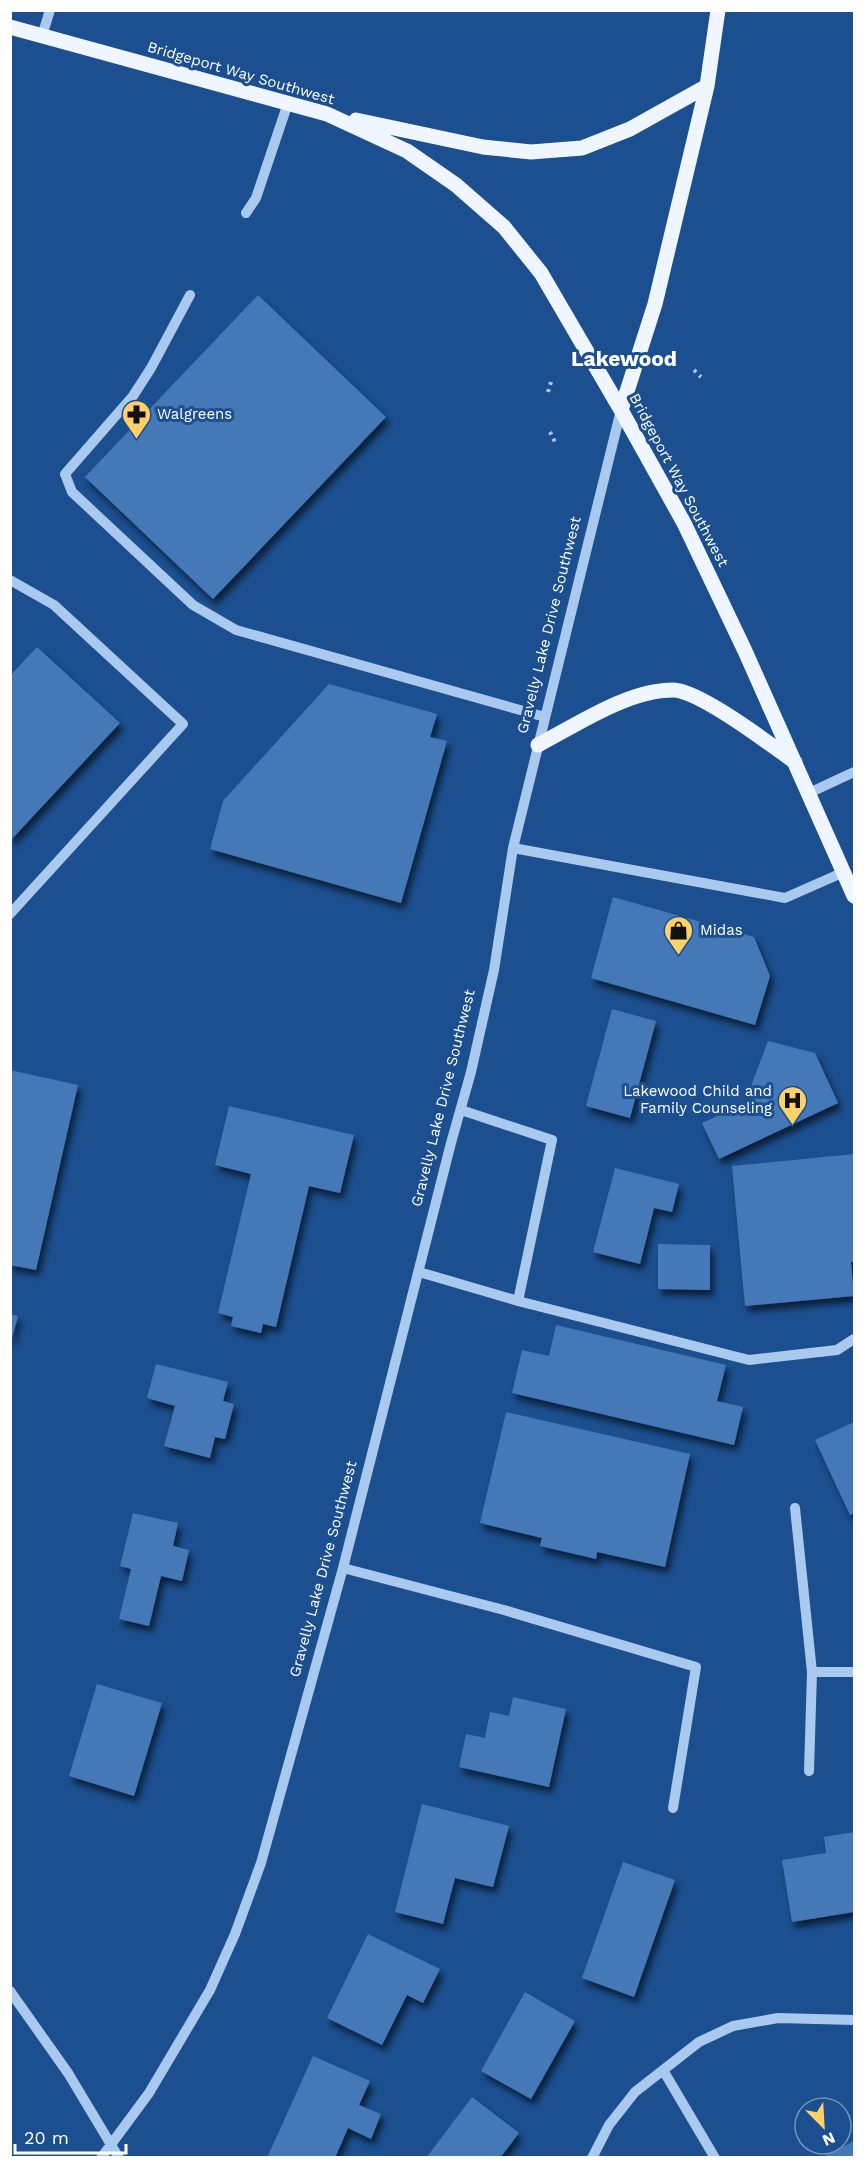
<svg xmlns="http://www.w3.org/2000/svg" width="865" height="2168" font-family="'Work Sans',sans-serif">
<defs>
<filter id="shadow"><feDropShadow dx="3.5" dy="6" stdDeviation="3" flood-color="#0009"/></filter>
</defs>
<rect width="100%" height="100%" fill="#1b4f8f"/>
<path fill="#4478b7" filter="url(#shadow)" d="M258,295l128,122 -173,182 -128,-122z
M37,647l83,76 -110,118v-165z
M329,684l108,30 -7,23 17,4 -46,162 -191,-54 13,-48z
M613,897l141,40 16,39 -15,49 -164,-47z
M612,1009l44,12 -26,97 -44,-12z
M768,1041l47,12 23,50 -119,56 -17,-36 67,-31 -18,-6z
M10,1070l68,15 -42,185 -26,-5z
M229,1106l125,29 -14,58 -31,-7 -33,141 -13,-3 -2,9 -30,-7 2,-9 -15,-4 33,-139 -36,-9z
M854,1154v108h-3l3,34 -109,10 -13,-140z
M615,1168l64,16 -7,28 -18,-4 -14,56 -47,-12z
M658,1244l52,1v45l-52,-1z
M10,1314l8,2 -7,26h-1z
M556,1325l170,40 -9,36 26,6 -9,38 -222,-52 10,-43 27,6z
M156,1364l72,18 -5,19 11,3 -9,35 -10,-2 -5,21 -46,-12 11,-40 -28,-8z
M506,1412l184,42 -25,113 -68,-15 -1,7 -56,-13 2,-8 -62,-15z
M854,1422v91l-4,2 -35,-75z
M133,1513l45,10 -5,23 16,4 -7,31 -21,-5 -12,50 -30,-7 12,-50 -11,-3z
M97,1684l65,19 -28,93 -65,-20z
M513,1697l53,12 -17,78 -90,-20 7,-33 19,4 5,-26 19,4z
M422,1804l87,22 -16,61 -38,-9 -12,46 -48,-12z
M854,1832v80l-62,10 -10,-62 44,-7 -2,-16z
M623,1862l52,18 -41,117 -52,-19z
M368,1934l72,35 -17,34 -16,-8 -25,50 -55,-27z
M525,1992l50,29 -44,78 -50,-28z
M313,2056l57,25 -11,24 22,9 -10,25 -23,-11 -13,30h-68z
M472,2097l47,36 -19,25h-74z
M854,2141v17h-33z"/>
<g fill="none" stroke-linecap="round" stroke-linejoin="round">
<path stroke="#a9c9ee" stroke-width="4" stroke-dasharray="3 4.5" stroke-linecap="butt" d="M694,370l7,7
M548,392l3,-10
M550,432l5,10"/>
<path stroke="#a9c9ee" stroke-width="10" d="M42,36l8,-26
M246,213l10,-15 32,-95
M190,295l-39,73 -18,28 -68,78 7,18 121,113 43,25 309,87
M10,580l44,25 129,119 -173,190
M809,793l45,-21
M513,848l272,50 59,-26
M461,1110l91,30 -34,161
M419,1272l99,29 231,59 88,-10 17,-11
M795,1508l17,164h42
M343,1568l161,42 192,57 -23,141
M809,1771l3,-99
M10,1991l58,82 51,85
M663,2070l52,88
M101,2158l48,-65 61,-103 25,-56 26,-71 82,-295 108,-425 20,-71 23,-102 19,-122 108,-438
M592,2158l17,-33 26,-33 64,-50 34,-16 45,-8 76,2"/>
<path stroke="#f0f6ff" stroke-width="15" d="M10,27l317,87 80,37 49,34 48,42 37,46 80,137 63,113 61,128 109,245
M356,120l127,27 48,5 51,-4 48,-19 77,-43
M621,410l34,-106 52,-218 11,-76
M538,745c40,-21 90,-55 135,-55 26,0 98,55 122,72"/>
</g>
<defs>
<symbol id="pharmacy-pin" viewBox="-11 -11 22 30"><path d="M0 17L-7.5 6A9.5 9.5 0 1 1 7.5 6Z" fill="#ffd166" stroke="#1b4f8f"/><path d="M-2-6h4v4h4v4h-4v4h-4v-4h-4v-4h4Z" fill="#111"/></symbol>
<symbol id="shop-pin" viewBox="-11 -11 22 30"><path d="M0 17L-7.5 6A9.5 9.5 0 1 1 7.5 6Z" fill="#ffd166" stroke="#1b4f8f"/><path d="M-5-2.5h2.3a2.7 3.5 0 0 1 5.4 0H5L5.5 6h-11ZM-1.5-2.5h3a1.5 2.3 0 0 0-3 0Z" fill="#111"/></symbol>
<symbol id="hospital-pin" viewBox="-11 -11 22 30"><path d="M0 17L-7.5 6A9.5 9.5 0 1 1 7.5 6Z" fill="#ffd166" stroke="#1b4f8f"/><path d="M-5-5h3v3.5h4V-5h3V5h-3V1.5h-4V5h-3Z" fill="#111"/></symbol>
</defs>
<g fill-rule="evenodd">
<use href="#pharmacy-pin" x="120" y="398" width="33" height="45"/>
<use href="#shop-pin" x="662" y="914" width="33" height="45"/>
<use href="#hospital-pin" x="776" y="1084" width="33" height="45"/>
</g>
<g text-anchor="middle" stroke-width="6" stroke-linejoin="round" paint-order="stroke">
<g font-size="15" fill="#fff" stroke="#1b4f8f">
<text transform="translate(241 73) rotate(16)" y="5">Bridgeport Way Southwest</text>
<text transform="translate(679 480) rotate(62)" y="5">Bridgeport Way Southwest</text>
<text transform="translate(549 625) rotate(-76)" y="5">Gravelly Lake Drive Southwest</text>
<text transform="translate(443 1098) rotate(-76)" y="5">Gravelly Lake Drive Southwest</text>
<text transform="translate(323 1569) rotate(-75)" y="5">Gravelly Lake Drive Southwest</text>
</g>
<g font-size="15" fill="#fff" stroke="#1b4f8f" text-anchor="start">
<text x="157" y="419">Walgreens</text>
<text x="700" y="935">Midas</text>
<text x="772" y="1096" text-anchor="end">Lakewood Child and<tspan x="772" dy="17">Family Counseling</tspan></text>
</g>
<g font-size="21" font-weight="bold" fill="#fff" stroke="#1b4f8f">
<text x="624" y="366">Lakewood</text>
</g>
</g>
<rect width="865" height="2168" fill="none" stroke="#ffffff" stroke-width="24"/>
<g transform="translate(823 2126) rotate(156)"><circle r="28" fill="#1b4f8f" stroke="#7695bc" stroke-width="1.5"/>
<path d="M0-4.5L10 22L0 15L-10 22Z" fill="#ffd166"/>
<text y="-9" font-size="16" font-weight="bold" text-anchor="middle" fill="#ffffff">N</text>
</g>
<path d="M15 2144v9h111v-9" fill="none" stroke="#ffffff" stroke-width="3"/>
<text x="24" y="2144" font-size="18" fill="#ffffff" stroke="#1b4f8f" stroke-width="4.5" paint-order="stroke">20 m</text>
</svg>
